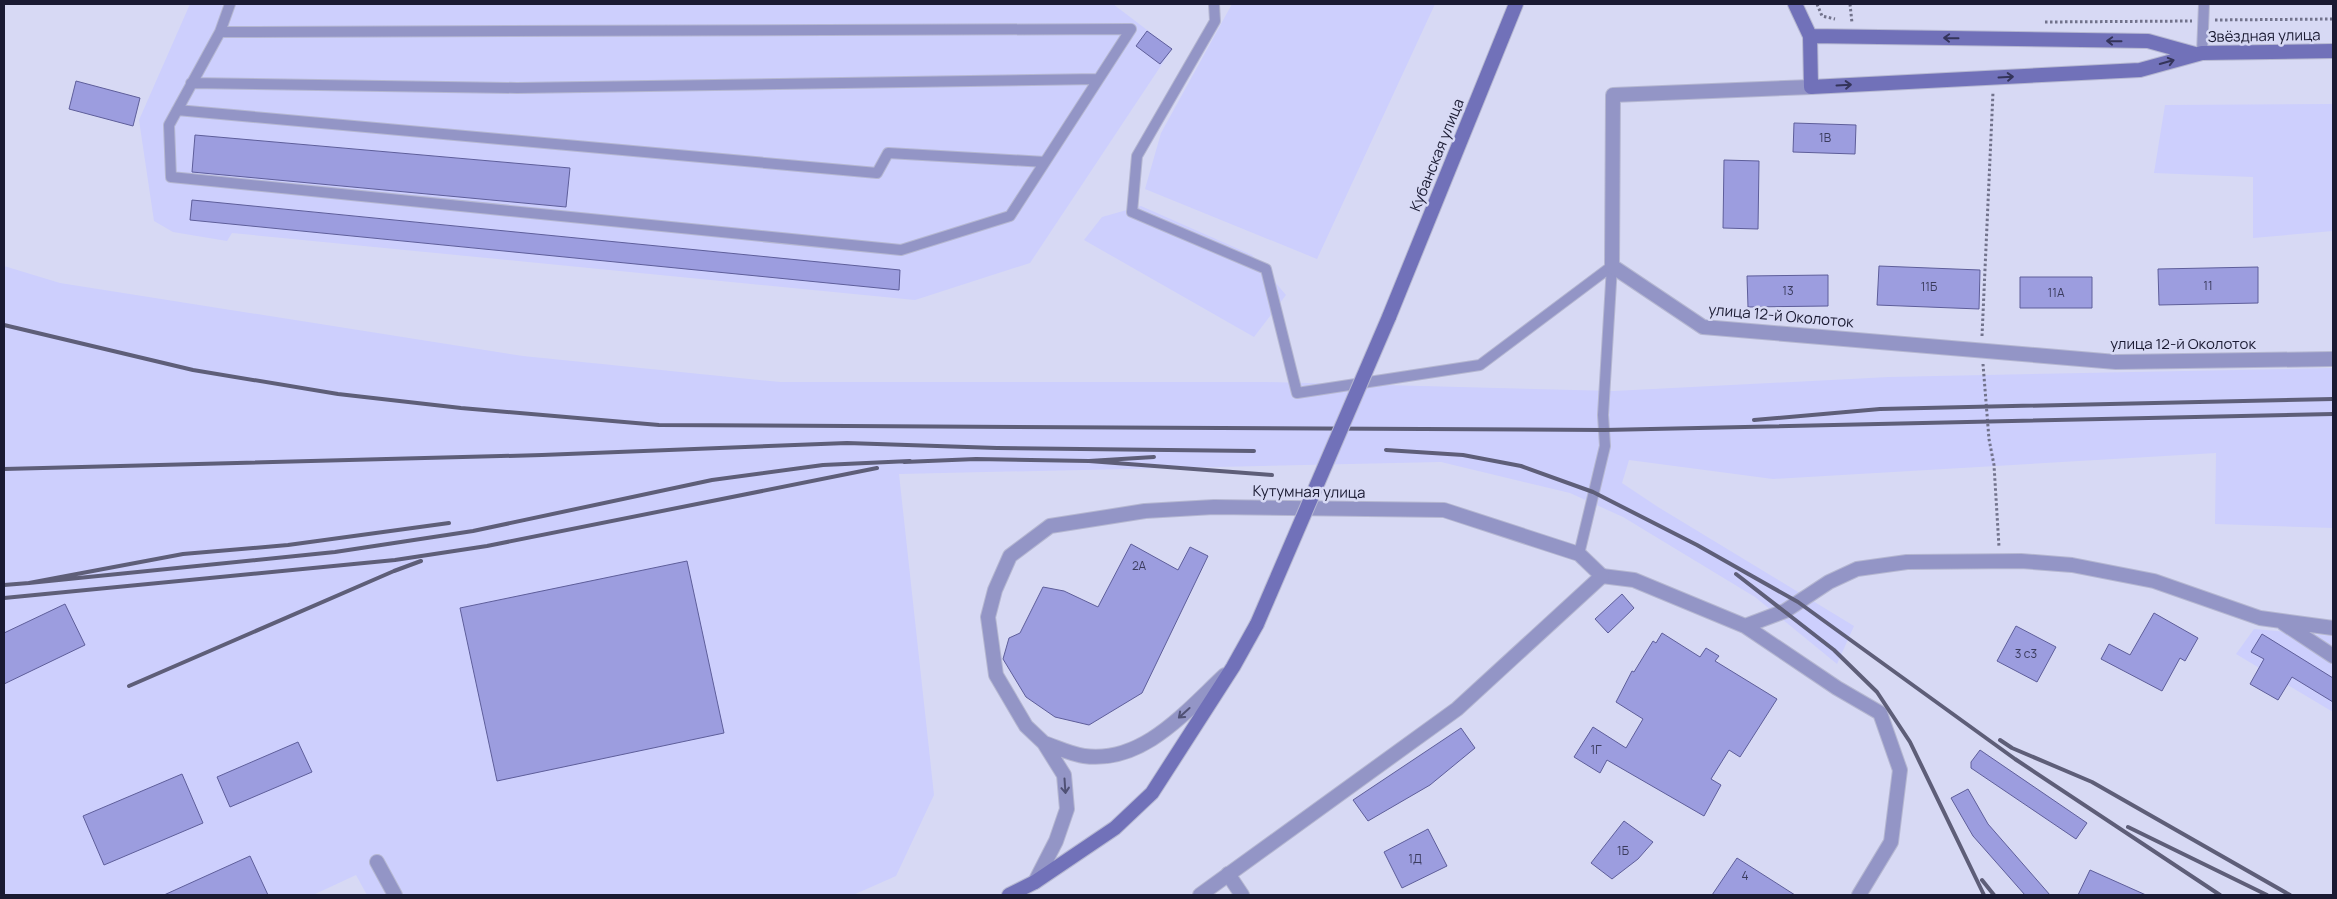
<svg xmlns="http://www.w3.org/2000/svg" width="2337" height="899" font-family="Manrope,sans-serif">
<rect width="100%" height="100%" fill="#d7d9f4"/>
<path fill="#cdcffd" d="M190,4h923l59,45 -142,214 -115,37 -683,-67 -5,8 -54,-9 -19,-11 -15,-101z
M1232,4h203l-118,255 -172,-70 16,-56z
M2333,104v127l-80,7v-61l-99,-4 11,-68z
M1141,206l111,49 34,40 -32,42 -170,-97 18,-23z
M4,266l56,17 463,73 257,26h487l347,9 275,-14 444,-9v160l-118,-4 1,-71 -443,26 -144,-19 -7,23 36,24 196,119 -17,38 -82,-67 -132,-80 -53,-24 -129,-31 -542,12 35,321 -38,81 -43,19h-486l-11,-20 -43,20h-309z
M2254,629l79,7v76l-97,-58z"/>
<path fill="#9c9ddf" stroke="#5e5e9a" d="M1147,31l25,18 -12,15 -24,-18z
M76,81l64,17 -7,28 -64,-17z
M1794,123l62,2 -1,29 -62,-2z
M195,135l375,33 -4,39 -374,-35z
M1724,160l35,1 -1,68 -35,-1z
M192,200l708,70 -1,20 -709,-70z
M1879,266l101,4 -1,39 -102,-4z
M2258,267v36l-99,2 -1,-36z
M1828,275v31l-80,1 -1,-31z
M2020,277h72v31h-72z
M1131,544l47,26 12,-23 18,9 -66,137 -53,32 -34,-8 -29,-20 -23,-38 6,-21 11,-5 23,-46 21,4 34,16z
M687,561l37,172 -227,48 -37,-173z
M1622,594l12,14 -26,25 -13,-14z
M65,604l20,41 -81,39v-51z
M2154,613l44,25 -13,23 -5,-3 -18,33 -61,-32 8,-15 21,11z
M2016,626l40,21 -19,35 -40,-21z
M1662,633l38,24 6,-9 13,8 -4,5 62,38 -37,58 -11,-7 -18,29 10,6 -17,31 -97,-56 -7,13 -26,-16 19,-30 33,21 17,-29 -27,-17 16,-31 2,1 19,-31 3,2z
M2262,634l71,44v24l-41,-25 -14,23 -28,-16 14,-25 -13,-7z
M1461,728l14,20 -45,37 -62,36 -15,-21z
M298,742l14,30 -82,35 -13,-30z
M1980,750l107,73 -11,16 -105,-71v-6z
M182,774l21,49 -99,42 -21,-49z
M1968,789l20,35 62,71h-25l-52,-59 -22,-38z
M1624,821l29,21 -15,17 -26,20 -21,-16z
M1428,829l19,37 -45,22 -18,-36z
M250,856l18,39h-104z
M1737,858l58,37h-83z
M2090,870l56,25h-68z"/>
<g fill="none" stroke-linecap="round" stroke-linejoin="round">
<defs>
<path id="service" d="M1214,4l1,17 -78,135 -5,56 134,57 31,124 183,-28 132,-99
M220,32l911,-3 -121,187 -109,34 -730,-73 -2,-52 51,-93 10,-28
M2202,53l2,-49
M191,83l326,5 581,-9
M177,110l700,63 11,-20 157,9
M1579,554l26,-108 -2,-31 9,-149"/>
<path id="minor" d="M1811,87l-198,8 -1,171 91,61 413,35 217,-3
M1602,576l32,4 111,46 40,-15 44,-29 28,-13 50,-7 114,-1 51,4 82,16 106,37 73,10
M2283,623l50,33
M1745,626l92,62 43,25 20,57 -9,72 -32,53
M377,862l18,33
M1228,874l14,21"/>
<path id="tertiary" d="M1044,743c12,4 26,11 40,13 59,8 102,-45 141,-81
M1035,882l21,-41 11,-32 -3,-34 -20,-32 -18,-17 -30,-51 -8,-58 7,-27 15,-34 40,-30 95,-15 69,-4 230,3 135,44 23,22 -145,133 -257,186"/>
<path id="secondary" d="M1795,4l15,32 1,51 329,-17 62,-17 131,-2
M1810,36l338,5 47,13
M1389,317l127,-313
M1009,895l26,-13 80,-54 37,-35 81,-126 24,-43"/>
</defs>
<use href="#service" stroke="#b5b7d1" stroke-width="12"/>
<use href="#minor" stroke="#b5b7d1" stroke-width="16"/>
<use href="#tertiary" stroke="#b5b7d1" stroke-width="16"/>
<use href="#secondary" stroke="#b5b7d1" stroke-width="16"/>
<path stroke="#71728b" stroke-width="3" stroke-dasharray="2.5 2.5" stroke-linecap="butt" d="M1817,4l5,12 13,3
M1850,4l2,19
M2215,20l118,-1
M2045,22l147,-1
M1982,336l11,-244
M1983,364l6,75 5,26 5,82"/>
<use href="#service" stroke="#9395c6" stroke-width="10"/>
<use href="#minor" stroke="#9395c6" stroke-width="14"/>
<use href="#tertiary" stroke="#9395c6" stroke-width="14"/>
<use href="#secondary" stroke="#7171b9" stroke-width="14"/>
<path stroke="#5e5e78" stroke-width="4" d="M4,325l189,45 145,24 123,14 198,17 945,5 729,-16
M1754,420l126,-11 453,-10
M1386,450l77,5 58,11 72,26 104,53 101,57 217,157 205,136
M1154,457l-65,4 183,14
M904,462l72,-3 113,2
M4,469l538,-14 305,-12 150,5 257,3
M449,523l-161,22 -105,9 -154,29 306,-31 138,-21 239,-51 111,-15 87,-4
M1736,574l98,76 43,42 33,50 74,153
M4,585l25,-2
M4,598l391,-38 92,-14 390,-78
M129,686l265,-115 27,-10
M2000,740l12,8 80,34 198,113
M2128,827l139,68
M1982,880l12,15"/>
<defs>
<path id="secondary-bridge" d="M1257,624l132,-307"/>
</defs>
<use href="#secondary-bridge" stroke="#b5b7d1" stroke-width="16" stroke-linecap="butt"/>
<use href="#secondary-bridge" stroke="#7171b9" stroke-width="14"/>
</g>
<defs><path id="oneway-shaft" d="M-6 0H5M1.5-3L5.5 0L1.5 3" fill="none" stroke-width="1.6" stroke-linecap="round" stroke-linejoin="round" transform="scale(1.25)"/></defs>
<g stroke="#34345a">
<use href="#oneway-shaft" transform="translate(1951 38) rotate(-179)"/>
<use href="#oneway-shaft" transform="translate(2114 41) rotate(-179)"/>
<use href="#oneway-shaft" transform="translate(2167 62) rotate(-16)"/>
<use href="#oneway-shaft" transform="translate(2006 77) rotate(-3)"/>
<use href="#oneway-shaft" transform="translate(1844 85) rotate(-3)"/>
</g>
<g stroke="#505175">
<use href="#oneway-shaft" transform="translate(1184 713) rotate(138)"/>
<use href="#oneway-shaft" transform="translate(1065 786) rotate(86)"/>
</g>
<g text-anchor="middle" stroke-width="5" stroke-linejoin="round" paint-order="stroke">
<g font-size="12" fill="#3a3b5d">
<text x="1825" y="142">1В</text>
<text x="2208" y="290">11</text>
<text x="1929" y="291">11Б</text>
<text x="1788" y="295">13</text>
<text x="2056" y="297">11А</text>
<text x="1139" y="570">2А</text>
<text x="2026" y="658">3 с3</text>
<text x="1596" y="754">1Г</text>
<text x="1623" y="855">1Б</text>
<text x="1415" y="863">1Д</text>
<text x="1745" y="880">4</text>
</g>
<g font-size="15" fill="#1a1a32" stroke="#d7d9f4">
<text transform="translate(2264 36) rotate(-1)" y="5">Звёздная улица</text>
<text transform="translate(1437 155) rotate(-68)" y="5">Кубанская улица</text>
<text transform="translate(1781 316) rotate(5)" y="5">улица 12-й Околоток</text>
<text x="2183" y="349">улица 12-й Околоток</text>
<text transform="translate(1309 492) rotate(1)" y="5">Кутумная улица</text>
</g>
</g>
<rect width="2337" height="899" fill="none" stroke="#1a1a32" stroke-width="10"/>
</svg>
